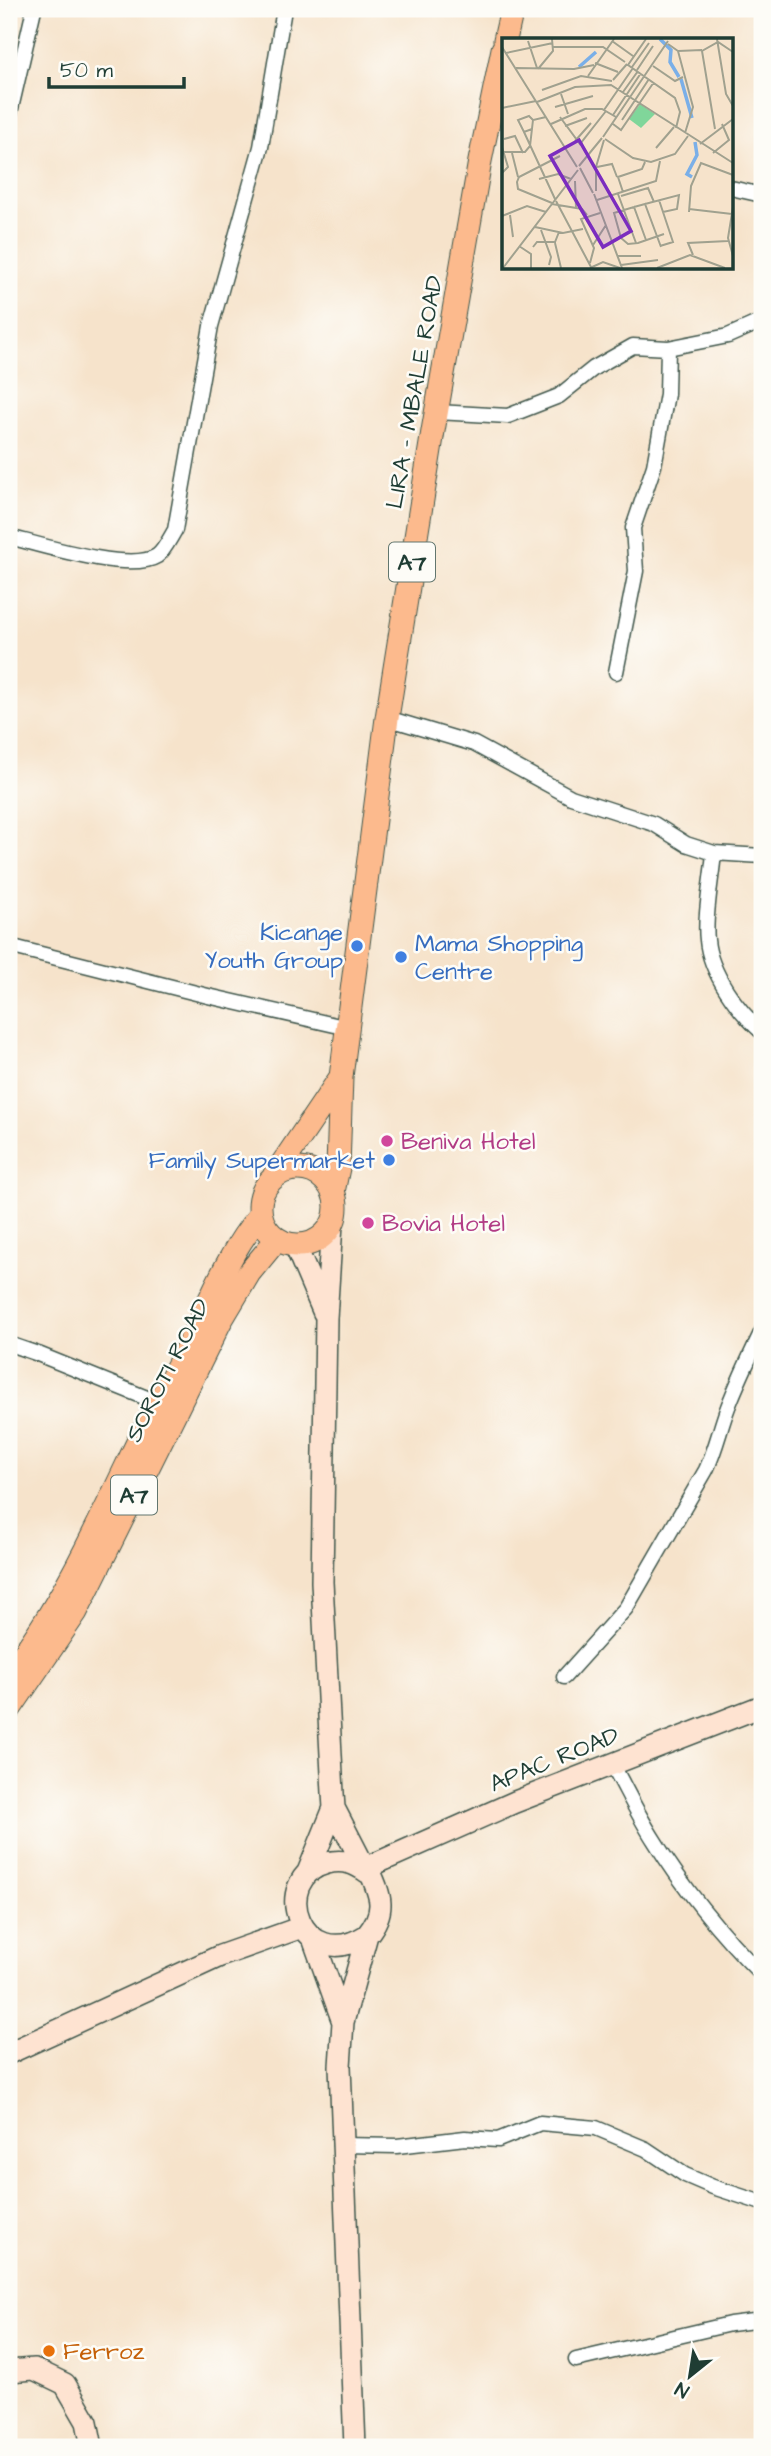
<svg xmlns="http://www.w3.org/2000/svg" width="771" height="2456" font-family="'Architects Daughter',sans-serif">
<rect width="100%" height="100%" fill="#fdfcf7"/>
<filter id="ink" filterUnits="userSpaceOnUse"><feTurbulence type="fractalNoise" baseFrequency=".0143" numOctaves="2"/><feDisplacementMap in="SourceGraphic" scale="14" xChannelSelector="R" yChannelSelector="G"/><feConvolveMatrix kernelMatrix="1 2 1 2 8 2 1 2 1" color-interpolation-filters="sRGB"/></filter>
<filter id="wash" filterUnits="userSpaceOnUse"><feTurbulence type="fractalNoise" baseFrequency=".00686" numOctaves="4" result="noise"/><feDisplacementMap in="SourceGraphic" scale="28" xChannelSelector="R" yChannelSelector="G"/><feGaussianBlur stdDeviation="1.57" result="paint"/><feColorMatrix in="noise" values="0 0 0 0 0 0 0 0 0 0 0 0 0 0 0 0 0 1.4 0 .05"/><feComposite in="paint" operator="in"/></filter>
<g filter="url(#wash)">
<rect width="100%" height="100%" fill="#f6e3cb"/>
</g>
<g filter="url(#ink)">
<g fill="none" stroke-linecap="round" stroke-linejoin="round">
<defs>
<path id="street" d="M9,117l25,-108
M731,188l31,7
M437,412l71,4 51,-20 35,-28 39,-22 35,2 60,-12 34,-15
M9,537c32,8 121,36 148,19 7,-5 13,-18 18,-26l36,-204 50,-179 23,-138
M616,672l20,-101 -3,-43 21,-62 13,-72 1,-46
M387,718l87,26 97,53 83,27 32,20 28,9 48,3
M714,853c-2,24 -10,64 -7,87 3,33 31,71 55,92
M9,946l199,50 140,32
M9,1344l29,10 121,49
M564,1677l62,-69 80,-138c10,-21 14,-42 22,-63 10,-26 22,-51 34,-76
M612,1764c14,25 26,51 42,76 30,49 67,94 108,135
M342,2145l55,1 68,-8 33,2 42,-17 56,5 50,21 39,26 28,12 49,16
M576,2360l154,-36 32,-4"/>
<path id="secondary" d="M332,1224l-6,94 -4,264 11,211 1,15 33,64
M295,1245l29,68
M368,1867l147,-65 247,-96
M308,1872l26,-64
M314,1941l29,81
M9,2053l211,-97 82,-29
M9,2371l25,-2 31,15 22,38 5,25
M355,2447l-15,-381 3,-44 24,-87c21,-26 13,-40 1,-68l-1,5c-13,-9 -24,-13 -40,-9 -60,15 -26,114 40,72"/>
<path id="primary" d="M505,40l7,-31
M260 1207a38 38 0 1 1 76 0a38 38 0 1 1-76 0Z
M274,1176l67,-99
M333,1192l5,-24 3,-91 46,-359 46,-287 47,-270 23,-112
M9,1674c55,-71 92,-155 131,-236 16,-31 33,-62 49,-94 22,-45 39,-91 71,-129
M9,1710l67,-98 145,-292 28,-47 28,-34"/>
</defs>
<use href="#street" stroke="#3f564b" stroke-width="17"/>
<use href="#secondary" stroke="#3f564b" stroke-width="24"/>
<use href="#primary" stroke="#3f564b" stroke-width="25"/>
<use href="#street" stroke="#fff" stroke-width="14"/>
<use href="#secondary" stroke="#fee3d1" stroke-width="21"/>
<use href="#primary" stroke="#fcba8d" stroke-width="23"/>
</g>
</g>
<g fill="#3f7fe0" stroke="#fdfcf7" stroke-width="2.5">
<circle cx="357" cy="946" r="7"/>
<circle cx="401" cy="957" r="7"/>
<circle cx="389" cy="1160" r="7"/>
</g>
<g fill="#d1479c" stroke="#fdfcf7" stroke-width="2.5">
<circle cx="387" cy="1141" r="7"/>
<circle cx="368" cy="1223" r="7"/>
</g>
<circle fill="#e8710a" stroke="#fdfcf7" stroke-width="2.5" cx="49" cy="2351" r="7"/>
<g text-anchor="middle" stroke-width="5" stroke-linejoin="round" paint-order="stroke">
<g fill="#fdfcf7" stroke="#62766e" stroke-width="2">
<rect x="389" y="542.5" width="46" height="39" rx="5"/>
<rect x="111" y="1475.5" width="46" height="39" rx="5"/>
</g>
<g font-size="23" font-weight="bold" fill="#1f3d34">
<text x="412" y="570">A7</text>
<text x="134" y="1503">A7</text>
</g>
<g font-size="24" fill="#1f3d34" stroke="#fdfcf7">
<text transform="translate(414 392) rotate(-80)" y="8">LIRA - MBALE ROAD</text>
<text transform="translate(167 1370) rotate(-63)" y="8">SOROTI ROAD</text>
<text transform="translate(554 1759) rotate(-22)" y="8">APAC ROAD</text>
</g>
<g font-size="24" fill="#366cbe" stroke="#fdfcf7" text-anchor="end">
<text x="343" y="940">Kicange<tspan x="343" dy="28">Youth Group</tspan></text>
<text x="415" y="951" text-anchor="start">Mama Shopping<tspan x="415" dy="28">Centre</tspan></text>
<text x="375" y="1168">Family Supermarket</text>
</g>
<g font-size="24" fill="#b23c85" stroke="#fdfcf7" text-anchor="start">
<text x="401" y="1149">Beniva Hotel</text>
<text x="382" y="1231">Bovia Hotel</text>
</g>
<g font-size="24" fill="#c56008" stroke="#fdfcf7" text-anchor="start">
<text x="63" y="2359">Ferroz</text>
</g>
</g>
<g transform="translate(502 38)">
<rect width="231" height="231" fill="#f6e3cb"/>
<path d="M138,66l15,10 -14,14 -12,-9z" fill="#80d69a"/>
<path fill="none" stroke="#7aafe8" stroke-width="3.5" d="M158,1l11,11 -1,12 9,15M77,29l17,-15M179,41l11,39M190,139l-5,-3 10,-19 -2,-13"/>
<path fill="none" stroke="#a0a18f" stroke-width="2" d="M144,1l-18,26 47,33 5,14 -4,16M215,1l9,55 7,12M26,3l9,27M110,3l21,15M166,6l10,7 15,56 -8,26M0,9l75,120M51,9h50l22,15M176,13l24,-1M4,15l47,-10M93,25l23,9M151,28l22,15 8,-4M130,29l17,-24M14,30l58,1 20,-4M36,31l15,-18 -1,-12M135,32l16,-24M86,38l26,-37M111,42l14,-16M40,52l39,-14 31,5M121,54l15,-21M59,56l7,20M35,64l38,-15 36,-2 122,78M53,69l38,-11M0,70l34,-7M102,72l29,-42M111,77l28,-42M58,79l20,27 26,-33M120,82l27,-41M49,86l34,-15h17l14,8M111,86l8,6 33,-48M63,88l22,-8M30,91l-8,3 -6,-12 11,-4 4,4M213,91l-13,-78 16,-9 15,10M22,94l31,67M101,99l65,-96M2,101l11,-3 8,17M103,101l28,19 18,4 24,-8 13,-18M73,103l16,-18M198,106l33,-25M0,109l6,20 -6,6M154,110l18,-21M0,114h23l5,-6 3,-26 13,-3M10,115l6,24M211,115l16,-13 -7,-16M77,128l23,-28M95,129l15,-3 5,13M78,130l13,25M37,141l19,-5 13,5M73,143l1,27M94,153v-24l8,-27M121,154l-5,-15 24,-8 3,-7M92,156l28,74M116,156l18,49M119,158l27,-8 6,14M95,162l59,-19 4,-20M157,162l14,42 -13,4M54,163l35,66M50,165l-34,-14 -1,-7 2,-5 41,-21M50,166l30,5 5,6M143,166l34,-9 -2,14 -14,3M132,169l11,-3 16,43M231,169l-5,31 5,18M187,171l43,5M187,174l2,-26 10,-23 32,12M8,177l3,22M0,178l25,-10 19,6M33,189l28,6 20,-4M39,192l10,27 -2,8M144,202l-12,-33 -20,6 7,25 7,6 10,-1 26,-9M53,205l6,25M91,207l13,-20M17,208l12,8v14M31,209l4,-5h18l4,-10M191,217l-5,-12 40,-2M116,218h23M88,225l4,-15 -13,-29 19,-6M119,227l37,-5M1,230l75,-98M88,230l13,-6 17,6M155,230l33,-13 35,13"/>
<path fill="#7b2cbf" fill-opacity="0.15" stroke="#7b2cbf" stroke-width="3.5" d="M77,102l52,91 -28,16 -53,-91z"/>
<rect width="231" height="231" fill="none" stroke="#1f3d34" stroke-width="3.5"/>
</g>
<rect width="771" height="2456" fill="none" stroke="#fdfcf7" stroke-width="35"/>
<g transform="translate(690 2376) rotate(210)" stroke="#fdfcf7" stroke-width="5" paint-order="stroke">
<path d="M0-5L12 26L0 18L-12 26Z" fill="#1f3d34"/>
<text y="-10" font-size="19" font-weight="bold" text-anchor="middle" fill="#1f3d34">N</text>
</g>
<path d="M49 77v10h135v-10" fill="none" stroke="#1f3d34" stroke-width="3.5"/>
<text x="60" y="77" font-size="21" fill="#1f3d34" stroke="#fdfcf7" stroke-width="5" paint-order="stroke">50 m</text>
</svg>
